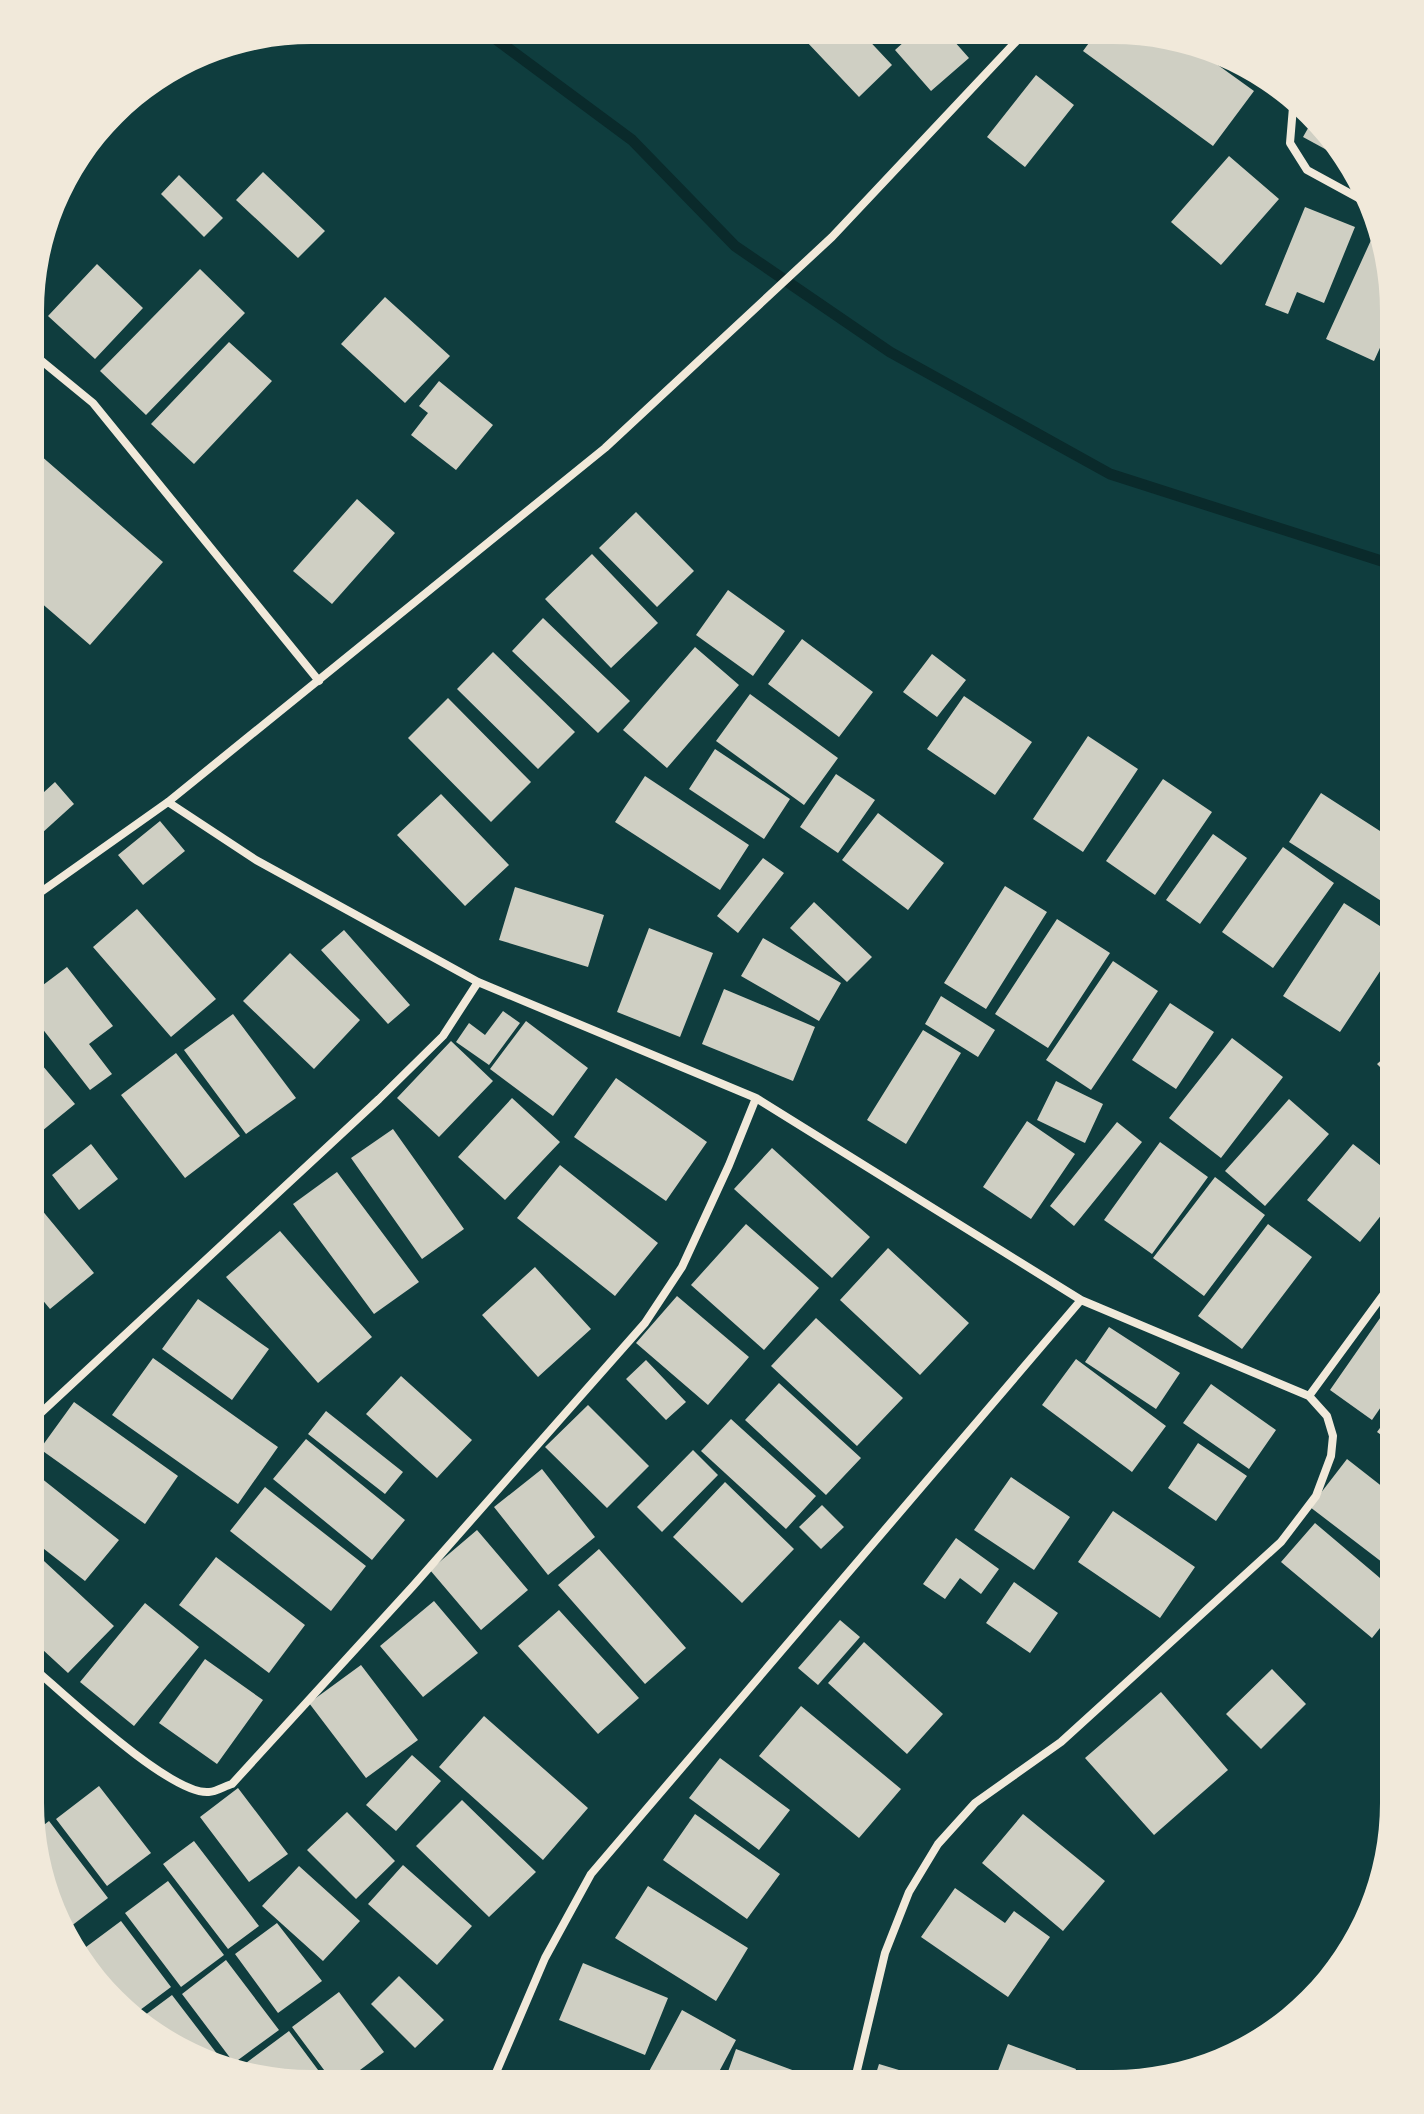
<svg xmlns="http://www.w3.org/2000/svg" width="1424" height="2114" font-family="'Fira Sans',sans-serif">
<rect width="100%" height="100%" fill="#0f3d3e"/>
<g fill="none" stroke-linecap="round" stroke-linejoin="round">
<path stroke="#0a2a2b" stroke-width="11" d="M485,31l147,109 103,106 155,106 220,122 284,91"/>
</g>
<path fill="#cfcfc3" d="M817,31l44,1 31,33 -33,32 -53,-56z
M915,32h31l23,26 -38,33 -36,-41z
M1097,32h53l54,23 50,36 -41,55 -130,-95z
M1036,75l38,30 -49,62 -38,-30z
M1311,123l25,32 -33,-18z
M1229,156l50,43 -58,66 -50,-43z
M263,172l62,59 -27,27 -62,-58z
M179,175l44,43 -19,19 -43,-43z
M1305,207l50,20 -31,76 -27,-11 -9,22 -23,-9z
M1372,238l8,4 14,69v6l-20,44 -48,-22z
M97,264l46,44 -48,51 -47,-43z
M200,269l45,44 -99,102 -46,-44z
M385,297l65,59 -45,47 -64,-59z
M229,342l43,39 -78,83 -43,-40z
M439,381l54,44 -37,45 -45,-35 17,-22 -9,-7z
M32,448l131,114 -73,83 -58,-50z
M357,499l38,34 -63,71 -39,-33z
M636,512l58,59 -37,36 -58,-59z
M592,554l66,69 -47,45 -66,-69z
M728,590l57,41 -32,45 -57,-41z
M543,618l87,83 -32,32 -86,-82z
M802,639l71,53 -34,45 -71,-53z
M695,647l44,38 -72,83 -44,-38z
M493,652l82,80 -37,37 -81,-80z
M932,654l34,26 -29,37 -34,-25z
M750,694l88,64 -34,47 -88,-64z
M964,696l68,46 -37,53 -68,-46z
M448,698l83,84 -40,40 -83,-84z
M1088,736l50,33 -55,83 -50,-33z
M715,749l75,50 -26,40 -75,-50z
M836,774l39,26 -37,53 -38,-26z
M645,776l104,69 -29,45 -105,-68z
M1163,779l49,33 -57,83 -49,-34z
M55,782l19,22 -32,29 -10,-12v-18z
M1321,793l73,47v52l-8,12 -97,-62z
M441,794l68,71 -44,41 -68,-71z
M878,813l66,50 -36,47 -66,-50z
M160,821l25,30 -42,34 -25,-30z
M32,828l9,11 -9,8z
M1213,834l34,24 -47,66 -34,-24z
M1283,847l51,36 -61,85 -51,-36z
M763,858l21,15 -46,60 -21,-17z
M1005,886l42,26 -61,97 -42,-26z
M515,887l89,28 -16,52 -89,-27z
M814,902l58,55 -25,25 -57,-54z
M1344,903l50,32v15l-54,82 -57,-36z
M137,909l79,90 -45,38 -78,-90z
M1057,919l53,34 -62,95 -53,-34z
M649,928l64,25 -33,84 -63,-25z
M344,930l66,75 -22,19 -67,-74z
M763,938l78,45 -22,38 -78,-45z
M290,953l70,67 -46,49 -71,-68z
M1113,961l45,30 -67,99 -45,-30z
M67,967l46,59 -24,18 23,30 -22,16 -59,-76v-20z
M724,989l91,38 -22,54 -91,-37z
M941,996l54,34 -17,27 -53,-33z
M1170,1003l44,29 -38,57 -44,-29z
M503,1011l17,12 -31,42 -33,-23 13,-19 16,12z
M233,1014l63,84 -50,36 -62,-84z
M526,1021l62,47 -35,48 -63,-47z
M923,1030l38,23 -55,91 -39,-24z
M1232,1038l51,39 -62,81 -52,-40z
M451,1041l42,40 -54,56 -42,-39z
M1394,1049v32l-17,-17z
M31,1052l44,52 -44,36z
M176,1053l64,83 -55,42 -64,-83z
M616,1078l91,64 -41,59 -92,-64z
M1056,1081l47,23 -18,39 -48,-23z
M512,1098l48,44 -55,58 -47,-43z
M1289,1099l40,35 -64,72 -40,-35z
M1027,1121l48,33 -44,65 -48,-32z
M1117,1122l25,20 -68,84 -24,-20z
M393,1129l71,100 -42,30 -71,-101z
M1160,1142l48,35 -56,77 -48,-34z
M91,1144l27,35 -39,31 -27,-35z
M1353,1144l41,32v23l-34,43 -53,-42z
M772,1148l98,89 -38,41 -98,-89z
M560,1165l98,78 -43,53 -98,-78z
M337,1172l82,110 -45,32 -81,-110z
M1215,1177l50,38 -61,81 -51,-38z
M31,1197l63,76 -44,36 -19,-23z
M746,1224l73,64 -55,62 -73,-65z
M1268,1224l44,33 -70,92 -44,-33z
M280,1231l92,106 -54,46 -92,-106z
M888,1248l81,75 -49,52 -80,-75z
M535,1267l56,62 -53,48 -56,-62z
M677,1296l72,61 -41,48 -72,-62z
M1394,1298v90l-22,32 -42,-30z
M31,1299l12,15 -12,10z
M198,1299l71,50 -37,51 -70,-51z
M816,1318l87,80 -46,48 -86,-80z
M1109,1327l71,46 -24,36 -71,-47z
M153,1358l125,89 -40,57 -126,-89z
M1076,1359l90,67 -34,46 -90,-67z
M646,1360l40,42 -20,18 -40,-41z
M401,1376l71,64 -35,38 -71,-64z
M779,1383l82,75 -35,37 -81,-75z
M1211,1384l65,46 -27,39 -66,-46z
M74,1402l104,74 -33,48 -105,-75z
M588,1405l61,61 -42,42 -62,-61z
M1394,1409v35l-17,-12z
M326,1411l77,61 -18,22 -77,-60z
M731,1419l85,77 -30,33 -85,-78z
M306,1439l99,81 -33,40 -99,-81z
M1198,1443l49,33 -31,45 -48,-33z
M693,1450l25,25 -56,57 -25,-25z
M1347,1459l46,36v70l-2,4 -81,-62z
M542,1469l53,68 -47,38 -54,-68z
M31,1470l88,70 -34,41 -55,-43z
M1011,1477l59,40 -36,53 -60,-40z
M725,1482l69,67 -52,54 -69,-66z
M265,1487l101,79 -35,45 -101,-80z
M822,1505l22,22 -23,22 -22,-22z
M1113,1511l82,56 -35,51 -82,-56z
M1315,1523l78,66v23l-21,26 -91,-76z
M477,1530l51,60 -47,40 -51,-60z
M956,1538l43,31 -18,25 -21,-16 -15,21 -22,-15z
M30,1548l84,78 -46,47 -38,-35z
M599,1549l87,99 -41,36 -87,-99z
M216,1557l89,68 -36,48 -90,-68z
M1014,1582l44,31 -28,40 -44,-30z
M434,1601l44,52 -55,44 -43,-51z
M145,1603l54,44 -65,79 -54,-44z
M559,1610l80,88 -41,36 -80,-88z
M840,1620l20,17 -42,48 -20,-17z
M1393,1631v28l-13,-11z
M864,1642l79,72 -36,40 -79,-71z
M205,1659l58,41 -46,64 -58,-41z
M361,1665l57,75 -52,38 -57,-75z
M1272,1669l34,35 -45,45 -35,-35z
M1161,1692l67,78 -74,65 -69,-77z
M801,1706l100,83 -42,49 -100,-82z
M484,1716l104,92 -45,52 -104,-93z
M412,1755l29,26 -45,50 -30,-26z
M720,1758l70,52 -31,40 -70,-52z
M99,1786l52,67 -44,33 -51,-67z
M238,1788l50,66 -39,28 -49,-65z
M462,1800l74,72 -47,45 -73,-71z
M347,1812l48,49 -39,38 -49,-49z
M695,1814l85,60 -33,45 -84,-59z
M1023,1814l82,67 -42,50 -81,-68z
M49,1821l59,77 -42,32 -14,-19 -16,-80z
M194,1841l65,85 -31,23 -65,-85z
M403,1865l69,61 -35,39 -69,-61z
M299,1866l61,55 -37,40 -61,-55z
M168,1881l56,74 -43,32 -56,-74z
M648,1886l100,62 -32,53 -101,-63z
M955,1888l50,35 9,-12 36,26 -42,60 -87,-60z
M121,1921l50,66 -39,29 -50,-66z
M277,1923l45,58 -44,32 -43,-59z
M226,1960l53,70 -45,33 -52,-69z
M583,1963l85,35 -23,57 -86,-35z
M399,1976l45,44 -29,28 -44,-44z
M339,1992l45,60 -40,30h-11l-41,-55z
M172,1995l49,64 -81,-33 -3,-5z
M682,2010l54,30 -23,43h-60l-8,-4z
M289,2031l38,51h-52l-33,-16z
M1008,2044l68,25 -5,15h-78z
M736,2049l75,28 -2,6h-85z
M879,2064l63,19v1l-69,-1z"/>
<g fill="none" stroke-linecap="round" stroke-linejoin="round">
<path stroke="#f1e9da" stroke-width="8" d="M1296,103l-3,4 -3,36 17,27 66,36
M32,353l61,50 226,278
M168,802l88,58 222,122 278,116 325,202 228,96 18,20 6,20 -2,20 -15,40 -35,46 -220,200 -86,61 -37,41 -29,48 -24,61 -31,130
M31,899l137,-97 437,-354 227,-211 193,-205
M1309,1396l85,-116
M31,1422l348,-323 64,-63 35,-54
M30,1665c32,27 141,131 179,127 7,0 16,-6 23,-8l181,-198 232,-263 37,-56 47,-102 27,-67
M492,2082l53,-124 46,-84 490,-574"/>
</g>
<path d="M0 0H1424V2114H0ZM311 44H1113A267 267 0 0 1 1380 311V1803A267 267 0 0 1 1113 2070H311A267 267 0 0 1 44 1803V311A267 267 0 0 1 311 44Z" fill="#f1e9da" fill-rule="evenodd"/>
</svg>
